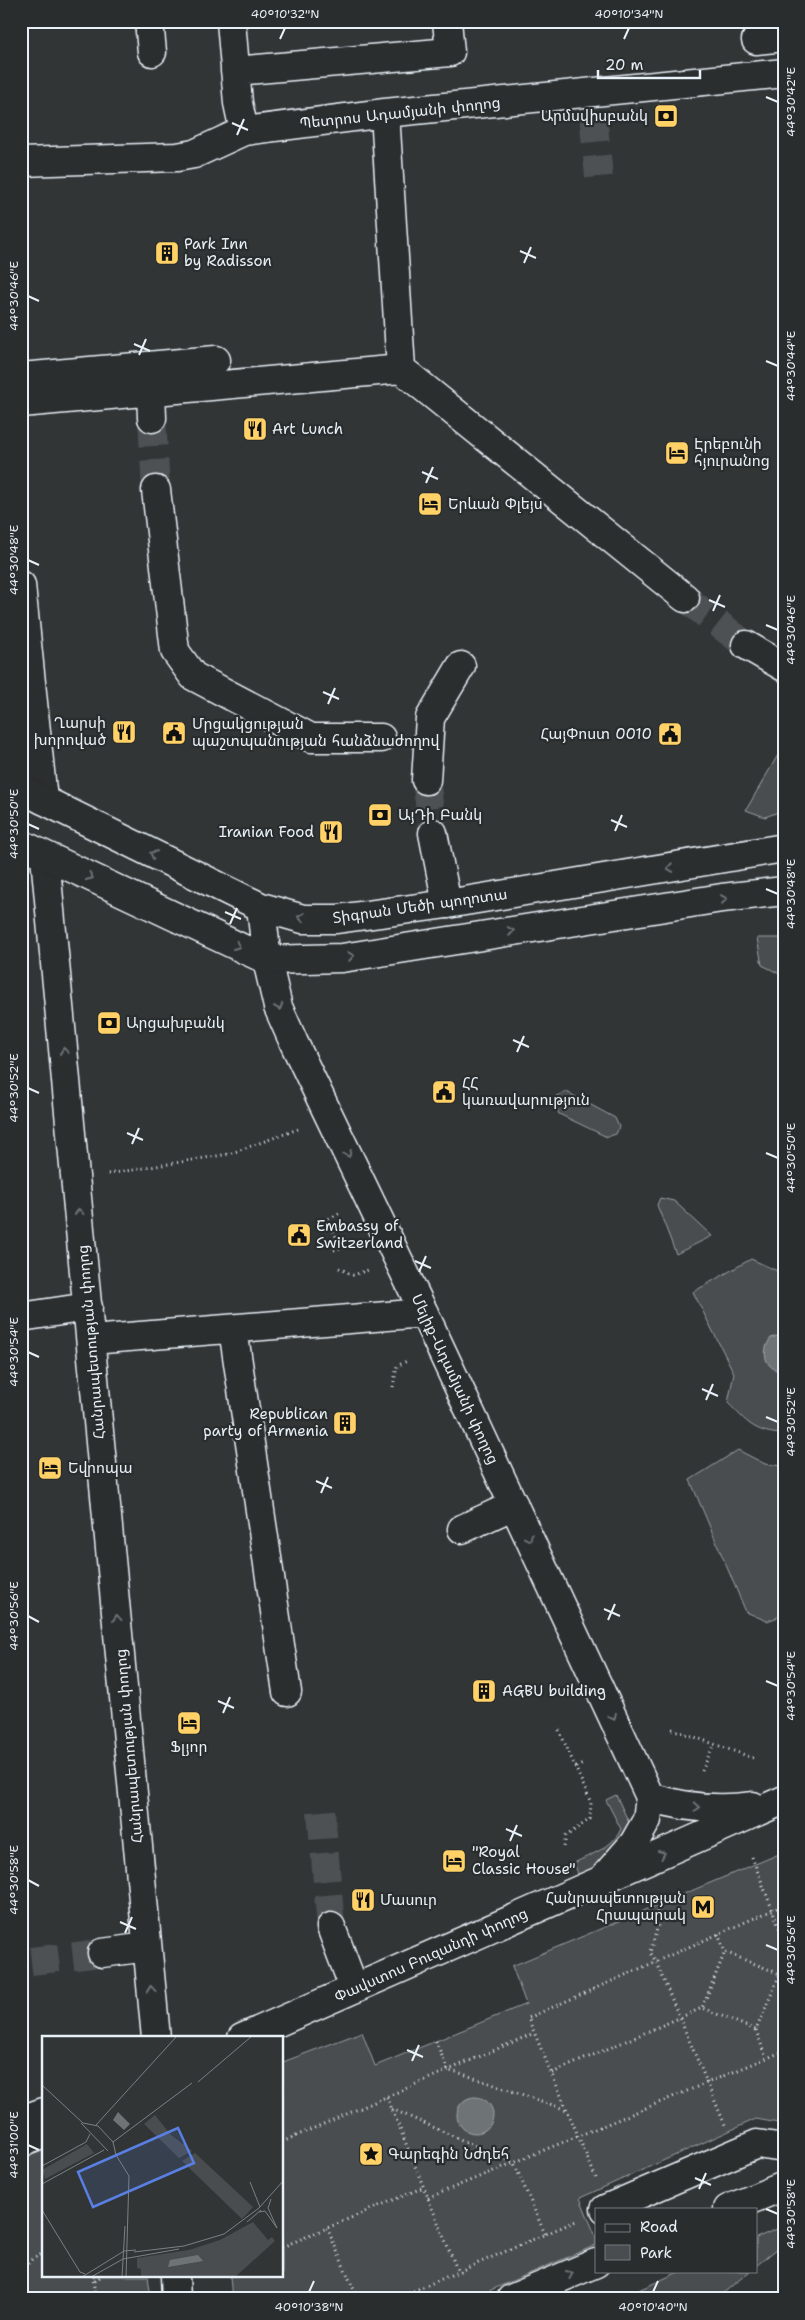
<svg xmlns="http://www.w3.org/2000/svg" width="805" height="2320" font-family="'Shantell Sans','Noto Sans Armenian',sans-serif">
<rect width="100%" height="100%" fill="#323536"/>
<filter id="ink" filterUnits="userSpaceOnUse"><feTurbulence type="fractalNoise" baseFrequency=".02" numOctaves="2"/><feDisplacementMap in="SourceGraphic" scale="10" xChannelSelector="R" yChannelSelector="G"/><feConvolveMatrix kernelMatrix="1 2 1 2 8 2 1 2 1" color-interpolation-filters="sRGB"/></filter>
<g filter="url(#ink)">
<path fill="#494d4f" stroke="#989fa4" d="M778,755l6,5v50l-19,7 -19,-7z
M757,938h27v38l-22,-11z
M567,1092l48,26 4,9 -3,7 -9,3 -48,-23 -4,-9 1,-9z
M660,1198l14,3 38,35 -36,18 -19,-49z
M751,1259l33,15v160c-30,-1 -37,-12 -56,-31l6,-30 -41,-81z
M738,1450l27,14 19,2v149l-17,6 -21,-9 -56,-132z
M616,1795l14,30 -8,29 -43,22 -5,-13c17,-9 39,-15 47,-34l-15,-29z
M784,1852v272l-28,-5 -176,79 16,39v8l-126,54h-238l-2,-23h52l1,-214 79,-30 13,34 151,-62 -14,-38z
M44,2144v132h104l3,23h-130v-146z
M784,2226v17l-28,23v-28z
M681,2271h69l-34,28h-93v-2z"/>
<path fill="#6e7376" stroke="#9fa5aa" d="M784,1334v38c-19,-2 -24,-20 -13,-34z
M457 2115a18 18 0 1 1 36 0a18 18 0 1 1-36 0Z"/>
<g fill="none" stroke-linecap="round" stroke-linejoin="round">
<path stroke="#4d5153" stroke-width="28" stroke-dasharray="28 14" stroke-linecap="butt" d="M593,114l6,63
M152,418l4,72
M685,598l61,47
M426,780l7,53
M321,1811l10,116
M31,1961l71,-8"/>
<defs>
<path id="minor" d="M149,21l3,31
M231,21l7,82 6,28
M756,40l28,-3
M235,71l215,-19 -3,-31
M385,113l16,256
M21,162l156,-5 17,-3 50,-23 141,-18 399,-40
M21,377l195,-17
M151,392l1,26
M21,403l380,-34 284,229
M156,490l19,161 18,25 118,62h70
M21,585l22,215
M746,645l38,22
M426,780l4,-62 31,-52
M433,833l14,71
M45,857l111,1181
M267,960l11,47 16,36 130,270 226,484 -3,23 -13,23 -33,38
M21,1317l67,-10
M233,1329l54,363
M91,1340l333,-27
M462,1529l52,-24
M650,1797c34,11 67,14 103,9
M331,1927l23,61
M102,1953l45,-6
M242,2038l542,-238
M21,2120l23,-8
M21,2143l23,-9
M605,2209l152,-65 27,4
M728,2209l56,-23
M175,2276l1,23
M511,2299l85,-36"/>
<path id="major" d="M21,789l240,118 42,12h34l110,-15 337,-56
M21,844l246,116 75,-2 380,-60 62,-7
M261,907l6,53"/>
</defs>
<use href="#minor" stroke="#e8f1f8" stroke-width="31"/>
<use href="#major" stroke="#e8f1f8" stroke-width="31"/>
<path stroke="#e8f1f8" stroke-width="3" stroke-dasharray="1 4" stroke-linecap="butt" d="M108,1174l121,-20 72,-26
M334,1250l7,-2 -13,-29 12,-6
M339,1268l14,7 15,-5
M393,1387l4,-21 12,-6
M672,1729l84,30
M559,1730l32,73 -1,16 -24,17 -2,11
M576,1767l7,-3
M702,1771l12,-27
M752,1857l32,83
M653,1902l7,17 -10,33 6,10 69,163
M718,1934l7,18
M756,2030l10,28
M436,2041l12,30 9,1 110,38
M552,2073l150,-65 23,-56 55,22 -24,56 -54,-22
M387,2097l71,175
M392,2109l122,54 31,71
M282,2142l252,-109
M596,2178l-68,-160 256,-113
M428,2198l356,-147
M327,2228l31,71
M282,2247l142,-60
M21,2271l11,-12 12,-6
M93,2276l2,23
M95,2281l6,-5
M395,2299l181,-78"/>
<use href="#minor" stroke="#2a2d2e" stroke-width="28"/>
<use href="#major" stroke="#2a2d2e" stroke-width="28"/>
</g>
<defs><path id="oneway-chevron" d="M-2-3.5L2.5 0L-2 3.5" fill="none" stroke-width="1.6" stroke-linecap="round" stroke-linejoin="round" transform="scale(1.25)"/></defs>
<g stroke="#6c7275">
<use href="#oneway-chevron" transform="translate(153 854) rotate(-154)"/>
<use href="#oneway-chevron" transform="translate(670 868) rotate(171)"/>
<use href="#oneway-chevron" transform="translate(90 877) rotate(25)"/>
<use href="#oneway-chevron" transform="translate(724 899) rotate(-8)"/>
<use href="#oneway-chevron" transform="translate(301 917) rotate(-170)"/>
<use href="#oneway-chevron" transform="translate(511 931) rotate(-9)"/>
<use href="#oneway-chevron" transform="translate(237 946) rotate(25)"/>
<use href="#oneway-chevron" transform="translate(351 956) rotate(-9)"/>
<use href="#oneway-chevron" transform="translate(279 1007) rotate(71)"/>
<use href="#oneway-chevron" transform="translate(64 1051) rotate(-95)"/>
<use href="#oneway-chevron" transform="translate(348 1154) rotate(64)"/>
<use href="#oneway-chevron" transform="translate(79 1212) rotate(-95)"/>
<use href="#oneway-chevron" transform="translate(529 1538) rotate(65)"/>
<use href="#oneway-chevron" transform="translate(117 1618) rotate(-95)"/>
<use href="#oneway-chevron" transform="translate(613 1717) rotate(65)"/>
<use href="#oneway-chevron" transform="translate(697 1807) rotate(3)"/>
<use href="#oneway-chevron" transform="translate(662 1854) rotate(-24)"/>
<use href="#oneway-chevron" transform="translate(151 1989) rotate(-95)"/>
<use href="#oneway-chevron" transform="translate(570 2274) rotate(-23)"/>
</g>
</g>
<path fill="none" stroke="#e8f1f8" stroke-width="2" d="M280,39l5,-11M624,39l5,-11M766,97l12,5M232,123l16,7M237,135l7,-16M520,251l16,7M524,263l7,-16M28,296l11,5M134,344l16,7M139,355l7,-16M766,361l12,5M422,472l16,7M426,483l7,-16M28,560l11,5M709,600l16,7M713,611l7,-16M766,625l12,5M323,692l16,7M328,704l7,-16M611,820l16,7M28,824l11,5M615,831l7,-16M766,889l12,5M225,912l16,7M230,924l7,-16M513,1040l16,7M517,1052l7,-16M28,1088l11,5M127,1133l16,7M132,1144l7,-16M766,1153l12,5M415,1261l16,7M419,1272l7,-16M28,1352l11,5M702,1389l16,7M706,1400l7,-16M766,1417l12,5M316,1481l16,7M321,1493l7,-16M604,1609l16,7M28,1616l11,6M608,1620l7,-16M766,1681l12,5M218,1701l16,7M223,1713l7,-16M506,1829l16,7M510,1841l7,-16M28,1880l11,6M120,1922l16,7M125,1933l7,-16M766,1945l12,5M407,2050l16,7M412,2061l7,-16M28,2145l11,5M695,2178l16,7M699,2189l7,-16M766,2209l12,5M309,2292l5,-11M653,2292l5,-11"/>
<defs>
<symbol id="bank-square" viewBox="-11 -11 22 22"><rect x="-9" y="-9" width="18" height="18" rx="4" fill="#ffd166" stroke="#2a2d2e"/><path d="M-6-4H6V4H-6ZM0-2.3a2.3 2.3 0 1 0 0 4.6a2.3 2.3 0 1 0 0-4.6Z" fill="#111"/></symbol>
<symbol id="building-square" viewBox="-11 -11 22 22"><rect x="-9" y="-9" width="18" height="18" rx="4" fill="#ffd166" stroke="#2a2d2e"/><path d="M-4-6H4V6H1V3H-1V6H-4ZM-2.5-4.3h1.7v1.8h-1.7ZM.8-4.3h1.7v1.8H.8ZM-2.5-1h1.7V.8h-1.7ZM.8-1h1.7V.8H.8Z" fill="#111"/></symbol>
<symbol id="restaurant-square" viewBox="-11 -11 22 22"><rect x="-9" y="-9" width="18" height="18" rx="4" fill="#ffd166" stroke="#2a2d2e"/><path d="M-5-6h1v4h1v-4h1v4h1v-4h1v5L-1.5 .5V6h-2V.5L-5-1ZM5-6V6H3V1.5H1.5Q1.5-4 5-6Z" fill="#111"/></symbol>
<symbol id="hotel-square" viewBox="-11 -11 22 22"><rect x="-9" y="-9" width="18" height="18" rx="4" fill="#ffd166" stroke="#2a2d2e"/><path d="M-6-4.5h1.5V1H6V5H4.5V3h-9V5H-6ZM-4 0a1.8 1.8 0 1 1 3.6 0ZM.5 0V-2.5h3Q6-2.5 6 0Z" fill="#111"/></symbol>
<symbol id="civic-square" viewBox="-11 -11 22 22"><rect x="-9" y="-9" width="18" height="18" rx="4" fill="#ffd166" stroke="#2a2d2e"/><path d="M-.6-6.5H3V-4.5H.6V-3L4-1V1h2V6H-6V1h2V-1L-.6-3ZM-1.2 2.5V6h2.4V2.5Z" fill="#111"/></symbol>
<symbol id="metro-square" viewBox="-11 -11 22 22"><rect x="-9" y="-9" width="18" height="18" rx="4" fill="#ffd166" stroke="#2a2d2e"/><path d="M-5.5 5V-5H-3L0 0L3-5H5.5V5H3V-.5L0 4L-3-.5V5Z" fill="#111"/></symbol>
<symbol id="sight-square" viewBox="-11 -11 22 22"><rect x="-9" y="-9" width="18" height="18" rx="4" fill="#ffd166" stroke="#2a2d2e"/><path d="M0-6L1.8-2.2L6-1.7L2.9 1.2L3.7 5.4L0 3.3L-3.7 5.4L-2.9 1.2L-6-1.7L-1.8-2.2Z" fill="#111"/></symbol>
</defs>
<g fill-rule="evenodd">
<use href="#bank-square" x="652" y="102" width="28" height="28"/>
<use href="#building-square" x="153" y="239" width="28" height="28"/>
<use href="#restaurant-square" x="241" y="415" width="28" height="28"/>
<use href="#hotel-square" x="663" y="439" width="28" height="28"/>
<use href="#hotel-square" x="416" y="490" width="28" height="28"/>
<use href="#restaurant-square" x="110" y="718" width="28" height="28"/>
<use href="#civic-square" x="160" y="719" width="28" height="28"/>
<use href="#civic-square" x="656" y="720" width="28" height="28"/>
<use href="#bank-square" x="366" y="801" width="28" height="28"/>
<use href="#restaurant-square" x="317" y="818" width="28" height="28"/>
<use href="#bank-square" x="95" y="1009" width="28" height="28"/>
<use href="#civic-square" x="430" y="1078" width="28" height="28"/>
<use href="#civic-square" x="285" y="1221" width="28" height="28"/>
<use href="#building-square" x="331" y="1409" width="28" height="28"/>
<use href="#hotel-square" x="36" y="1454" width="28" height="28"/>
<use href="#building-square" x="470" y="1677" width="28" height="28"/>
<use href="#hotel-square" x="175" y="1709" width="28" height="28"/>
<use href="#hotel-square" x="440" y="1847" width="28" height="28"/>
<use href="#restaurant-square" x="349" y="1886" width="28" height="28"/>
<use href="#metro-square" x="689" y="1893" width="28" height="28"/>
<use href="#sight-square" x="357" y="2140" width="28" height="28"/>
</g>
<g text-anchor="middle" stroke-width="4.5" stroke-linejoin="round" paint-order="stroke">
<g font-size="15" fill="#e8f1f8" stroke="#2a2d2e">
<text transform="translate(400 113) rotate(-6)" y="5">Պետրոս Ադամյանի փողոց</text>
<text transform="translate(420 906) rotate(-8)" y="5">Տիգրան Մեծի պողոտա</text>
<text transform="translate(91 1342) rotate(-95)" y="5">Հանրապետության փողոց</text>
<text transform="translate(455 1379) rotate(65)" y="5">Մելիք-Ադամյանի փողոց</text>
<text transform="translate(129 1746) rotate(-95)" y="5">Հանրապետության փողոց</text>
<text transform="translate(431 1955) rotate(-24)" y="5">Փավստոս Բուզանդի փողոց</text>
</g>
<g font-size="15" fill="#e8f1f8" stroke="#2a2d2e" text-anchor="start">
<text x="648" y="121" text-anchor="end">Արմսվիսբանկ</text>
<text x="184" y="249">Park Inn<tspan x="184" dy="17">by Radisson</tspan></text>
<text x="272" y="434">Art Lunch</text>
<text x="694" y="449">Էրեբունի<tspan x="694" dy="17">հյուրանոց</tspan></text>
<text x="448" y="509">Երևան Փլեյս</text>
<text x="106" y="728" text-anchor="end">Ղարսի<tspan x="106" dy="17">խորոված</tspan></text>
<text x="192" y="729">Մրցակցության<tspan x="192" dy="17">պաշտպանության հանձնաժողով</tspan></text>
<text x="652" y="739" text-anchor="end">ՀայՓոստ 0010</text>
<text x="398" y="820">ԱյԴի Բանկ</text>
<text x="314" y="837" text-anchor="end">Iranian Food</text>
<text x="126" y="1028">Արցախբանկ</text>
<text x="462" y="1088">ՀՀ<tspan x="462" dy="17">կառավարություն</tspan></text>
<text x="316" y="1231">Embassy of<tspan x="316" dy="17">Switzerland</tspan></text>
<text x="328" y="1419" text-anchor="end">Republican<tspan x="328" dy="17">party of Armenia</tspan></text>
<text x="68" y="1473">Եվրոպա</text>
<text x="502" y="1696">AGBU building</text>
<text x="189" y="1752" text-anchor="middle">Ֆլյոր</text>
<text x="472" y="1857">"Royal<tspan x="472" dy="17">Classic House"</tspan></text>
<text x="686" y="1903" text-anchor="end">Հանրապետության<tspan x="686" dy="17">Հրապարակ</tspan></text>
<text x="380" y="1905">Մասուր</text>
<text x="388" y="2159">Գարեգին Նժդեհ</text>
</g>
</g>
<g transform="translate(42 2036)">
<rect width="241" height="241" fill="#323536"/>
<path d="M113,79l15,19 22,17 -13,7 -35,-34zM45,108l7,9 -49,26 -3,-9zM153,117l58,54 -11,12 -60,-58zM211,186l15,18 4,-3 3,4 -40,36h-94v-8l-4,-1v-10l52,-8 31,-10z" fill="#494d4f"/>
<path d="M76,76l12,12 -6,6 -11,-10zM156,219l5,6 -35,6 2,-7z" fill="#6e7376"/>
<path fill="none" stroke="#7b8084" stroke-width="1" d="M156,46l54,-46M0,49l41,38 15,3 15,16 3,13 13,21 -3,101M39,87l27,28M54,89l81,-89M71,106l79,-59M0,130l44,-24 4,-8M208,146l10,25M0,148l62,-34M229,163l-3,9 9,20M0,174l38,62 5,2M217,176l6,-1 12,17M205,186l14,-12M92,216l50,-6 40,-12 35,-26 25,-28M40,241l42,-26 12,-1M49,241l32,-18 56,-10M80,241l3,-51"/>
<path fill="#5a7fe2" fill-opacity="0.15" stroke="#5a7fe2" stroke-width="2.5" d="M136,92l16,35 -101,44 -15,-35z"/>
<rect width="241" height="241" fill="none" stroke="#e8f1f8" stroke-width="2.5"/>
</g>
<rect width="805" height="2320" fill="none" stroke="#2a2d2e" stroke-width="55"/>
<rect x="595" y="2208" width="162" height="65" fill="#2a2d2e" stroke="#767b7f"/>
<rect x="605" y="2224" width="25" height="8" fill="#2a2d2e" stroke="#767b7f"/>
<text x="640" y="2232" font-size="15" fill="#e8f1f8">Road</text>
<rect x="605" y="2245" width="25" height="15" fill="#494d4f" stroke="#767b7f"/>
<text x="640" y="2258" font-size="15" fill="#e8f1f8">Park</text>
<path d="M598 70v8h102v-8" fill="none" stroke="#e8f1f8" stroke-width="2.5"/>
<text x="605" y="70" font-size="15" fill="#e8f1f8" stroke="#2a2d2e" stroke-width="4" paint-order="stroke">20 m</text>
<rect x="28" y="28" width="750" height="2264" fill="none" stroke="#e8f1f8" stroke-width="2"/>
<g font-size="12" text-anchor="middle" fill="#e8f1f8">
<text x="285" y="18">40°10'32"N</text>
<text x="629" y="18">40°10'34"N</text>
<text transform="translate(791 102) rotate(-90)" y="4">44°30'42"E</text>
<text transform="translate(14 296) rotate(-90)" y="4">44°30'46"E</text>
<text transform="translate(791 366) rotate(-90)" y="4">44°30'44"E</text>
<text transform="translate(14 560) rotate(-90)" y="4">44°30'48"E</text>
<text transform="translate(791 630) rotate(-90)" y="4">44°30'46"E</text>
<text transform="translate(14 824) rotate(-90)" y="4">44°30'50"E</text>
<text transform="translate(791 894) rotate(-90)" y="4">44°30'48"E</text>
<text transform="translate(14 1088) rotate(-90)" y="4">44°30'52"E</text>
<text transform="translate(791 1158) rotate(-90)" y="4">44°30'50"E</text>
<text transform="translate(14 1352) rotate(-90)" y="4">44°30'54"E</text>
<text transform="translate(791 1422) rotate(-90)" y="4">44°30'52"E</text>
<text transform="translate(14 1616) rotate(-90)" y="4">44°30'56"E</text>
<text transform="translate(791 1686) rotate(-90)" y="4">44°30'54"E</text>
<text transform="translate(14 1880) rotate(-90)" y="4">44°30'58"E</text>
<text transform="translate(791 1950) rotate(-90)" y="4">44°30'56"E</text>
<text transform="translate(14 2145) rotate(-90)" y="4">44°31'00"E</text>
<text transform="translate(791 2214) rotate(-90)" y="4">44°30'58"E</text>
<text x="309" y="2311">40°10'38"N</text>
<text x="653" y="2311">40°10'40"N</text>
</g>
</svg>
